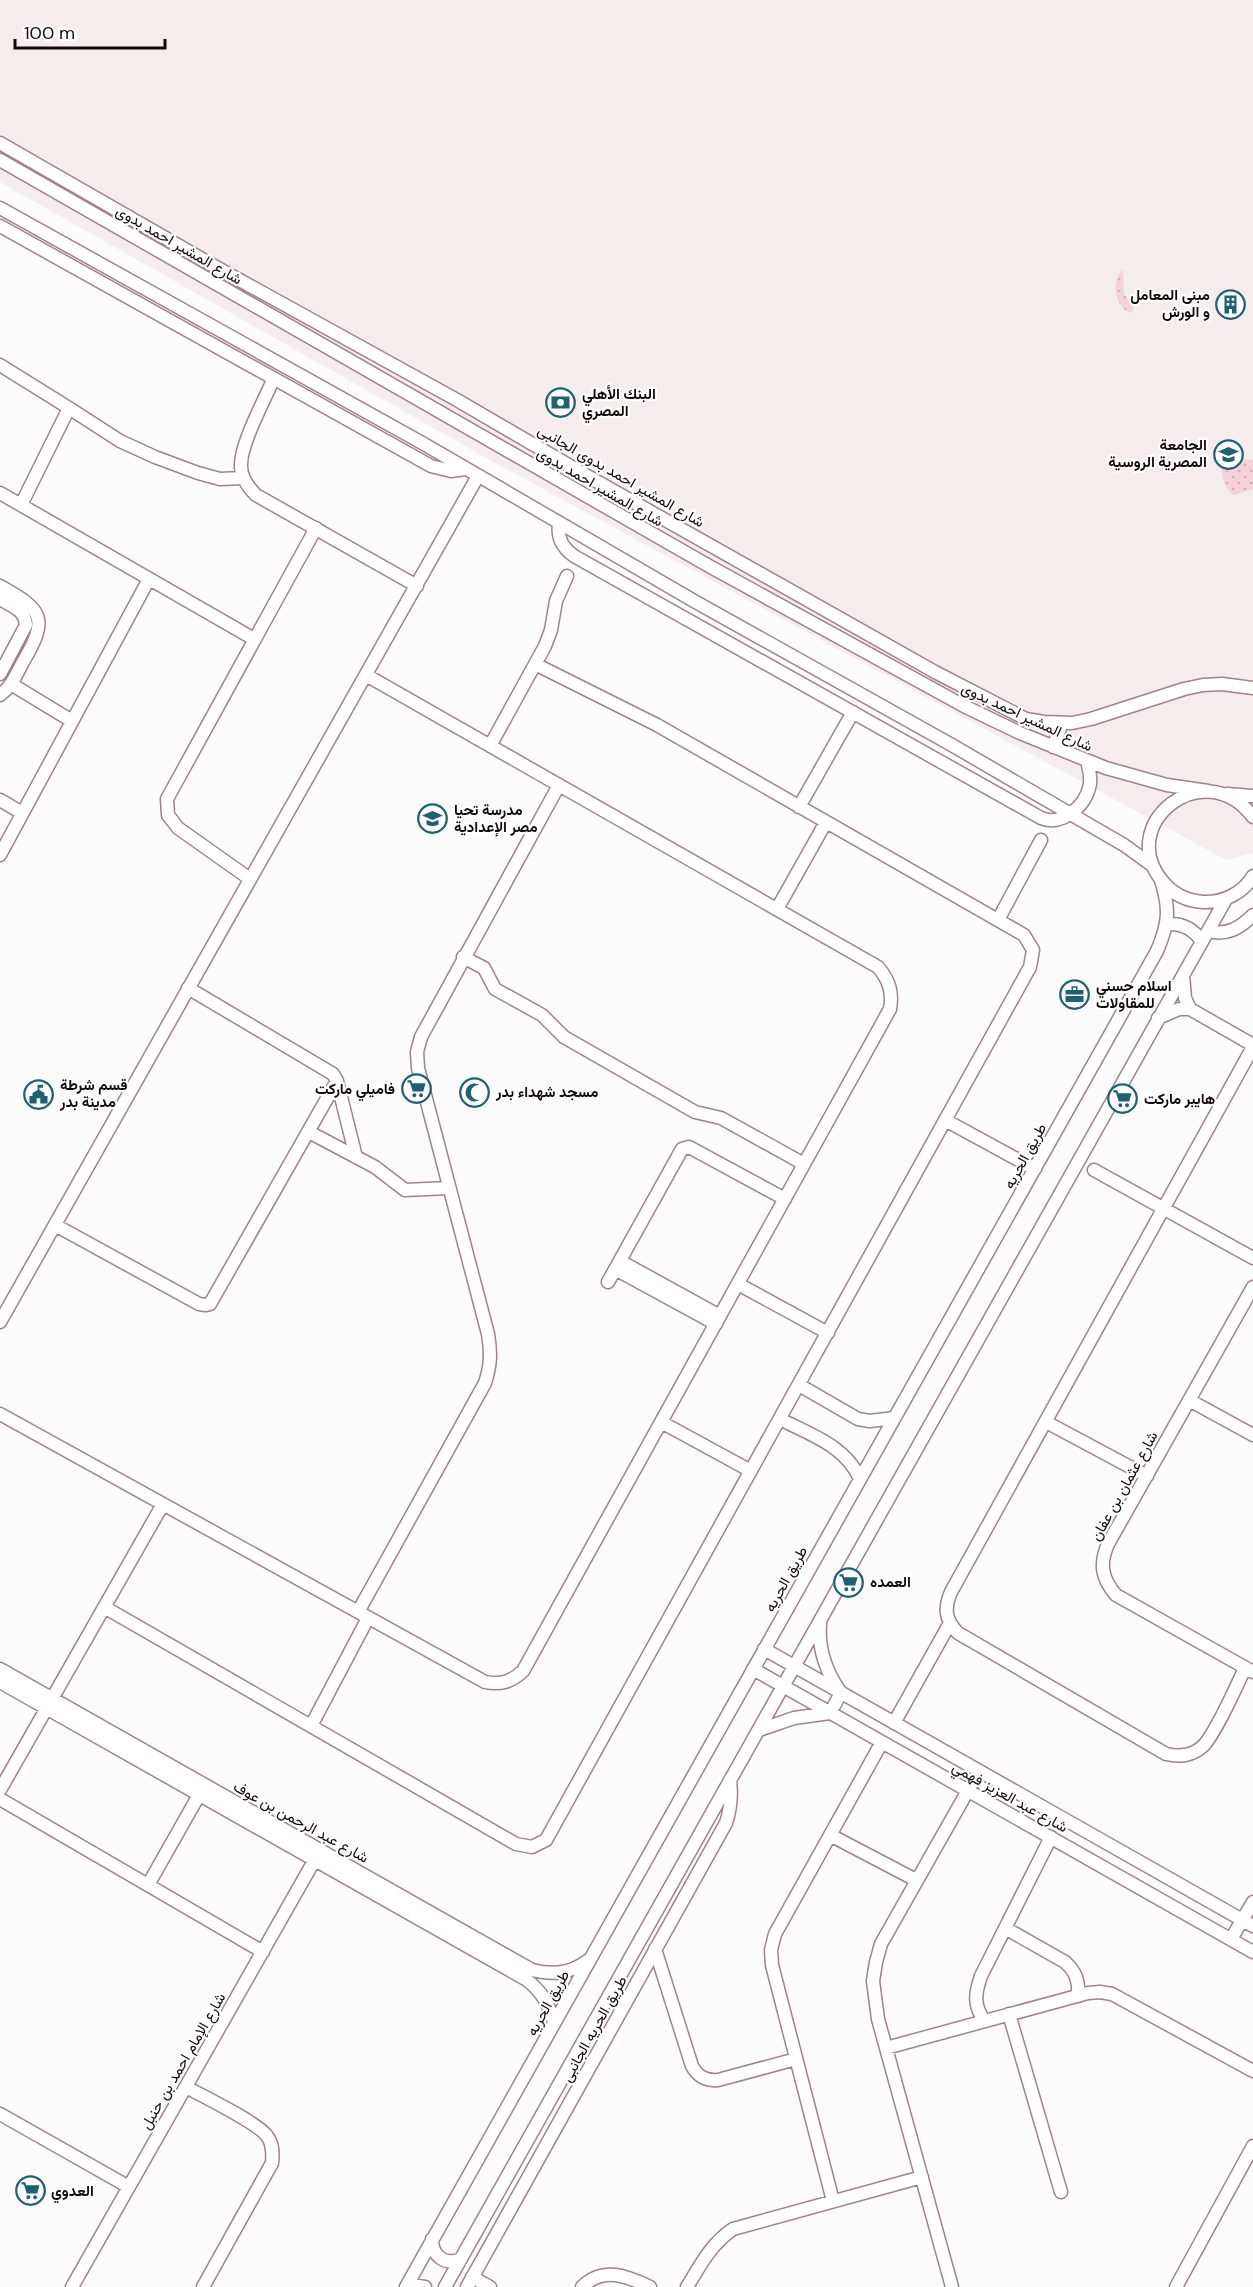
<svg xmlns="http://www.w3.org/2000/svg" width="1253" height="2287" font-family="'DM Sans',Vazirmatn,sans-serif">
<defs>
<pattern id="grass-dots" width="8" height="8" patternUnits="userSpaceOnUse" patternTransform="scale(1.5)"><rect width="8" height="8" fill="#f5d1d9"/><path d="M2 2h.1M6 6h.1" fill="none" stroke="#d1b2b9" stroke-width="1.8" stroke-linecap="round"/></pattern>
</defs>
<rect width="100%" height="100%" fill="#fbfbfb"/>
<path fill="#f5ecee" d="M0,0h1253v853l-27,7 -738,-401 -488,-277z"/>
<path fill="url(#grass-dots)" d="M1123,269l1,25 10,13 -1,4 -3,2c-16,-8 -19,-32 -7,-44z
M1229,458l24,2v29l-20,6c-10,-9 -13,-21 -9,-34z"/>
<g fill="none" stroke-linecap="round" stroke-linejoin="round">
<defs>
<path id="minor" d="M0,143l216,124 241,133 125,73 353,199 91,47 18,3 28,1 19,-4 93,-30 19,-4 19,-1 31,4
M0,160l709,406 255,140 56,27 86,35 61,17 41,6
M0,208l424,236 270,157 256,143 174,101 29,21
M0,226l431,240 20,5 14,-2
M0,365l69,43 -48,97
M273,380c-9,21 -33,65 -32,86 0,12 7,21 15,29l161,91
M69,408l51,33 35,16 43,16 22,6 23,-1
M0,493l254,146
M559,523c-2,15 3,24 15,33l467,262c21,9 45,-12 49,-34 1,-8 -1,-15 -3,-23
M0,586c43,24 49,32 23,76 -7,13 -11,24 -23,33
M0,599c12,7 25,11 26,26l-26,49
M11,684l61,37
M490,746l55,-100 6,-16 5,-29 11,-25
M1053,747l9,-24
M1227,794l26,2
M0,800l22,13
M799,807l54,-95
M1253,817c-49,-65 -139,8 -90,65 10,12 24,19 40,20 20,1 40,-9 50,-26
M0,855l149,-276
M250,879l-72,-51 -10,-13 -1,-16 149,-271
M777,909l49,-87
M998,920l43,-80
M1167,924c15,-1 27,5 35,18
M1208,931c19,5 32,-3 45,-16
M463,957l21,11 11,21 47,26 22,22 131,75 26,6 83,46
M1183,975l2,23 5,11
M188,988l145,86 4,7 19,76
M1158,1018l21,-9h11l63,36
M945,1120l90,49
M309,1132l66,35 30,23 44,-2
M1094,1170l159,88
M55,1225l144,79 7,1 4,-1 127,-223
M620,1261l100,55
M615,1269l101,55
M608,1282l74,-133 7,-2 96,52
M738,1284l90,49
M1253,1287l-145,257c-9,20 -6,35 8,51l137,77
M0,1322l478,-846
M799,1385l59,34 12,2 24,-3
M1189,1400l64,35
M0,1414l485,268c16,3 26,0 38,-11l367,-662c3,-17 -1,-29 -12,-42l-512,-292
M780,1419c31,16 66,27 80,60
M661,1422l90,49
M1046,1422l101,54
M104,1607l412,237 16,3 14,-7 484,-873 3,-17 -9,-15 -367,-210 -122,-61
M358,1612l127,-229c6,-18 6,-31 3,-49l-70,-266 -1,-16 4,-15 138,-252
M764,1649l489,277
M1245,1668c-8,17 -31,69 -43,79 -11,9 -22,10 -36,7l-208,-121c-13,-13 -14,-25 -7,-41l302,-545
M0,1669l532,301c21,5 37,4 55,-9
M753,1669l500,283
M0,1682l527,298c15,12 22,24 27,43
M894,1723l56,-100
M311,1726l57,-108
M759,1730l35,-12 36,-5 11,-20c-15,-21 -23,-44 -21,-69
M0,1790l163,-286
M0,1799l263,153
M830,1835l86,45
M148,1885l51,-90
M1005,1928l60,34c11,10 14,19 13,34
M1231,1939l22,-37
M655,1949l37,117c6,11 14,15 26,14l78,-21
M1009,2014l52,178
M985,2021c-12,-15 -10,-28 -4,-45l70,-139
M886,2048l202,-55 12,-1 12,2 141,77
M186,2087c17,9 72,36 81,49 6,8 6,17 5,27l-69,124
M0,2114l129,73
M833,2201l-61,-236 -1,-15 4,-16 107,-192
M432,2239c0,17 13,27 29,20
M472,2277l18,10
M72,2287l246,-433
M406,2287l751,-1336c12,-28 13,-42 4,-71
M406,2287l6,-2 13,2
M445,2287l781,-1388
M467,2287l259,-464c5,-15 6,-27 4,-43
M582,2287c21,-21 45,-11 68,0
M687,2287c14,-23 24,-43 46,-58l189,-52
M952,2287l-74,-268 -5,-38 3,-19 5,-18 98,-173
M1176,2287l77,-141"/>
</defs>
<use href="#minor" stroke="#9f8389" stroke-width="15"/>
<use href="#minor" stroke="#fff" stroke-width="12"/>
</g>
<defs>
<symbol id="building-ring" viewBox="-11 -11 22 22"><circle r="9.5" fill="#fff" stroke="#1d6173" stroke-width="1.5"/><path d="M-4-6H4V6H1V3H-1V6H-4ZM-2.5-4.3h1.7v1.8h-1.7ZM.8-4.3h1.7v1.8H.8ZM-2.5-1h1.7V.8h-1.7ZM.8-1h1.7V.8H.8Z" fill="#1d6173"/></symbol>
<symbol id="bank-ring" viewBox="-11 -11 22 22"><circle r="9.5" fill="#fff" stroke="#1d6173" stroke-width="1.5"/><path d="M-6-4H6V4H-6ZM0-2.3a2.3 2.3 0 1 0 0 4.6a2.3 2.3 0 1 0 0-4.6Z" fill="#1d6173"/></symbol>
<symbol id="university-ring" viewBox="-11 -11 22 22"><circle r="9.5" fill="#fff" stroke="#1d6173" stroke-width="1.5"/><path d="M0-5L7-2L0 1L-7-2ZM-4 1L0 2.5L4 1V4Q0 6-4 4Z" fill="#1d6173"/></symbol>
<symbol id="school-ring" viewBox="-11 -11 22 22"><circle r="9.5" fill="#fff" stroke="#1d6173" stroke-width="1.5"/><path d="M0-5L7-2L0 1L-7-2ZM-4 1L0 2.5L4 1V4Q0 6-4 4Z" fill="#1d6173"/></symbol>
<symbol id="office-ring" viewBox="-11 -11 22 22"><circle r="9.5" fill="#fff" stroke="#1d6173" stroke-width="1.5"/><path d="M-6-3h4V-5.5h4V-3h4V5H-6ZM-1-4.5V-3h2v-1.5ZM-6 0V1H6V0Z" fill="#1d6173"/></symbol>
<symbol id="supermarket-ring" viewBox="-11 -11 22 22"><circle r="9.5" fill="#fff" stroke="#1d6173" stroke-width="1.5"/><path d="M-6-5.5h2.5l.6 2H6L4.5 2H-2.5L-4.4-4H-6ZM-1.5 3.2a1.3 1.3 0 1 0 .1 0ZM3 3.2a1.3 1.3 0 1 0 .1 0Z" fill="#1d6173"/></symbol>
<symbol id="mosque-ring" viewBox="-11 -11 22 22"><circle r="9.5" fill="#fff" stroke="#1d6173" stroke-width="1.5"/><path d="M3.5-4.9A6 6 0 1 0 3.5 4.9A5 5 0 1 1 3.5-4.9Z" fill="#1d6173"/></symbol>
<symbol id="civic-ring" viewBox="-11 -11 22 22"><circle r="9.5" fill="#fff" stroke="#1d6173" stroke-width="1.5"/><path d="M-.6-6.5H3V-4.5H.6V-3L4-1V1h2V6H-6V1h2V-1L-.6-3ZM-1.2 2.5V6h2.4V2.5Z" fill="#1d6173"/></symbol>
</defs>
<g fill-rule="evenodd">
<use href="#building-ring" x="1214" y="288" width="33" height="33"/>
<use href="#bank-ring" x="544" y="386" width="33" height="33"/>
<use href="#university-ring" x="1212" y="438" width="33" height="33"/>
<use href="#school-ring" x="416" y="802" width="33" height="33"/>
<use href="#office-ring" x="1058" y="978" width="33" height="33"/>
<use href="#supermarket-ring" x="400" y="1072" width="33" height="33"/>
<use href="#mosque-ring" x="458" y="1076" width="33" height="33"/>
<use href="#civic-ring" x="22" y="1078" width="33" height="33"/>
<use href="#supermarket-ring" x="1106" y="1082" width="33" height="33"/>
<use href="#supermarket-ring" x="832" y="1566" width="33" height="33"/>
<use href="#supermarket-ring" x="14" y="2174" width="33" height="33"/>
</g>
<g text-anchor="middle" stroke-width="4.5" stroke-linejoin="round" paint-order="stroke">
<g font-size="15" fill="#12090b" stroke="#fff">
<text transform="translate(179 245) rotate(30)" y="5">شارع المشير احمد بدوى</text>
<text transform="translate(621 476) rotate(30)" y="5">شارع المشير احمد بدوى الجانبى</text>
<text transform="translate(600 487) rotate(30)" y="5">شارع المشير احمد بدوى</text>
<text transform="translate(1027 717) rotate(25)" y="5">شارع المشير احمد بدوى</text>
<text transform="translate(1025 1156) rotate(-61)" y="5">طريق الحريه</text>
<text transform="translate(1124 1486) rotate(-61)" y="5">شارع عثمان بن عفان</text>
<text transform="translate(786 1579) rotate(-61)" y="5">طريق الحريه</text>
<text transform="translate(1010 1797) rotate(29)" y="5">شارع عبد العزيز فهمي</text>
<text transform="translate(301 1822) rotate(29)" y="5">شارع عبد الرحمن بن عوف</text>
<text transform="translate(548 2003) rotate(-61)" y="5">طريق الحريه</text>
<text transform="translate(594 2029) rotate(-61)" y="5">طريق الحريه الجانبى</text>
<text transform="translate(183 2061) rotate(-60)" y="5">شارع الإمام احمد بن حنبل</text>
</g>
<g font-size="15" font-weight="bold" fill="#12090b" stroke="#fff" text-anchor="start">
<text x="1210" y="300" text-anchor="end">مبنى المعامل<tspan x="1210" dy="17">و الورش</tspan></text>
<text x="582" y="399">البنك الأهلي<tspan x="582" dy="17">المصري</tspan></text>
<text x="1207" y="450" text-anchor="end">الجامعة<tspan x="1207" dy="17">المصرية الروسية</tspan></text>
<text x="454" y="815">مدرسة تحيا<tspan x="454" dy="17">مصر الإعدادية</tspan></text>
<text x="1096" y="991">اسلام حسني<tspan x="1096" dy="17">للمقاولات</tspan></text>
<text x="60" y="1090">قسم شرطة<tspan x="60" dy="17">مدينة بدر</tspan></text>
<text x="395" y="1094" text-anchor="end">فاميلي ماركت</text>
<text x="496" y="1097">مسجد شهداء بدر</text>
<text x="1144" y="1104">هايبر ماركت</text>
<text x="870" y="1587">العمده</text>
<text x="51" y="2196">العدوي</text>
</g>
</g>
<path d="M15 39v9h150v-9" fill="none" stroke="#12090b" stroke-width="3"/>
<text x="24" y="39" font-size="18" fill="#12090b" stroke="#ffffff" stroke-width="4.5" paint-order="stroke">100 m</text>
</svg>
